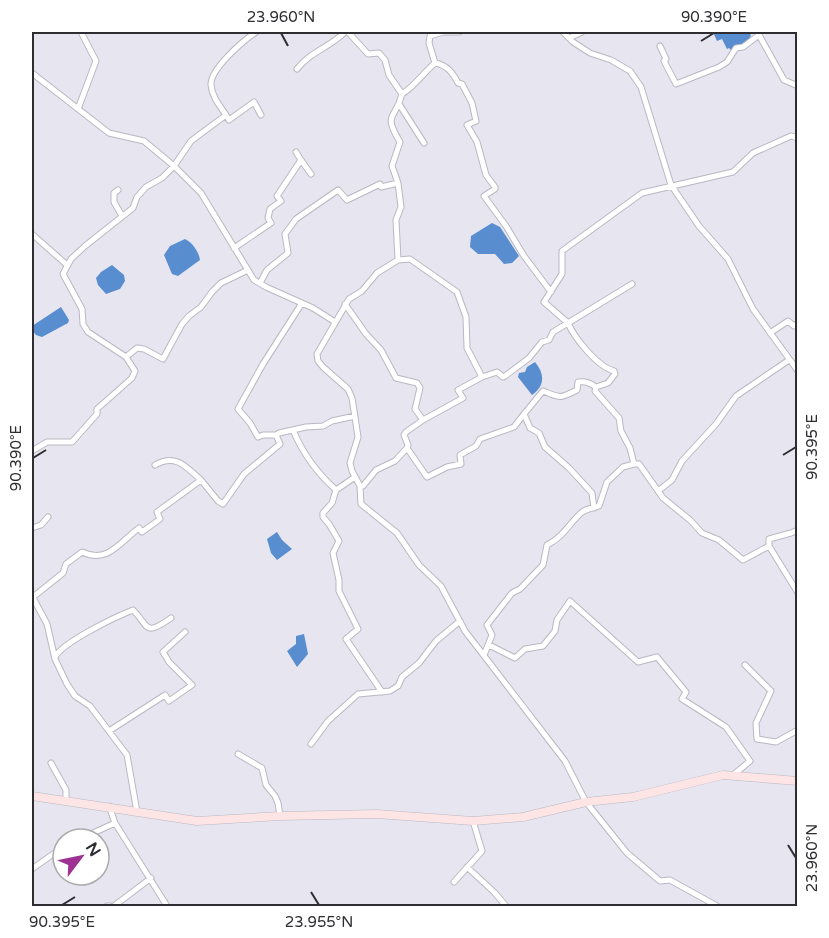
<svg xmlns="http://www.w3.org/2000/svg" width="829" height="938" font-family="'Varela Round',sans-serif">
<rect width="100%" height="100%" fill="#e6e5f0"/>
<path fill="#588dcf" d="M713,32h35l3,3c-4,12 -11,9 -20,15l-2,-2 -2,1 -5,-10 -5,2z
M492,223l8,4 19,29 -7,7 -8,1 -9,-10h-17l-8,-7 1,-11z
M185,239c7,3 14,13 15,21l-22,16 -6,-2 -8,-19 6,-9z
M112,265l12,10 1,6 -5,8 -14,5 -8,-9 -2,-7 5,-6z
M61,307l8,13 -1,3 -26,14 -6,-2 -4,-5v-4z
M535,362c10,12 10,24 -3,33l-14,-18 1,-4 6,-1 2,-5z
M277,532l5,8 10,9 -15,11 -6,-7 -4,-14z
M304,634l4,20 -11,13 -10,-16 9,-7v-8z"/>
<g fill="none" stroke-linecap="round" stroke-linejoin="round">
<defs>
<path id="minor" d="M348,32l20,22 11,-1 6,7 4,15 13,19c-6,26 -20,18 -2,48l-8,24 6,17 3,24 -5,13 2,40 -21,13 -15,18 -13,8 -32,55 1,7 5,6 25,22 4,9 6,39 -8,26 2,8 8,15 1,18 36,29 22,32 22,21 24,45 100,130 21,41 41,51 33,28 10,-1 47,26
M563,32l10,10 17,11 21,7 19,11 11,16 30,98 28,41 29,33 25,50 45,62
M759,32v3l25,45 14,6
M569,38l13,-6
M660,46l6,13 -2,2 12,23 43,-17 8,-5 9,-14 7,-1 16,-12
M435,63c12,2 18,10 23,20l4,1 10,19 4,18 -9,4 10,17 9,33 9,12v2l-11,7 22,30 18,30 27,36
M297,69c14,-18 32,-21 48,-37
M32,73l77,60 35,8 30,25 27,27 53,87 12,7 47,21 22,14
M402,94c14,-9 21,-21 33,-31l-6,-20 1,-7 13,-4h16
M399,104l25,39
M78,109l18,-48 -15,-29
M226,115c-6,-9 -14,-18 -15,-30 -1,-16 32,-44 45,-53
M296,152l5,8
M118,190l-4,3v9l8,14
M32,234l35,31
M234,248l37,-25 -3,-5 2,-9 11,-8 -4,-5 24,-36 10,14
M398,260l12,-1 47,33 9,25 1,31 15,29 -24,13 5,8 -40,22 -17,12 -2,3 4,10 -1,3
M260,283l7,-13 21,-17 -3,-19 11,-15 42,-29 9,10 33,-16 1,3 17,-4
M632,284l-64,39 -24,-21 18,-28v-23l80,-58 91,-21 20,-19 38,-17 7,2
M345,304l21,30 15,16 15,28 21,5 3,5 -5,21 8,11
M770,333l18,-12 6,5 4,-3
M126,357l11,-9 7,1 19,10 19,-35 7,-8 12,-9 11,-15 9,-9 27,-13
M482,377l15,-5 6,5 2,-1 24,-18 13,-16 7,-2 4,-8 15,-9c7,16 30,44 46,48l1,3 -7,9 -12,4 -1,4 24,27 2,13 9,17 4,16h5l24,34 27,22 12,13 17,7 24,20 26,-14 29,47
M293,430c10,24 24,43 43,60
M276,435h-13l-5,2 -8,-14 -12,-14 25,-45 39,-61
M32,451l15,-9h25l25,-28v-5l35,-31 3,-7 -9,-14 -38,-25 -5,-8 -1,-15 -19,-35 8,-15 14,-13 48,-38 4,-11 9,-10 16,-9 12,-12 17,-25 35,-26 3,5 25,-18 7,13
M155,465c21,-12 31,2 46,15
M355,477l-19,13 -4,13 -9,10v4l6,7 10,17 -6,12 6,27v11l19,38 -12,10 36,53
M360,486h3l13,-16 19,-9 12,-13 20,29 20,-10 14,-3 -1,-9 16,-9 4,-7 34,-12 10,-13
M658,491l14,-11 10,-19 34,-37 20,-28 53,-36
M594,508l-2,-15 -23,-25 -24,-21 -6,-14 -9,-5 -6,-14 19,-23c18,7 16,8 34,-1l1,-8c8,-1 12,1 18,5
M32,528l9,-3 7,-8
M769,546v-7l22,-6 7,-3
M32,596l15,28 8,35 12,25 8,12 15,10 37,49 10,57
M33,597l30,-24 3,-9 16,-12c26,12 38,-10 57,-24l3,4 18,-13 -3,-7 44,-32 17,21 5,3 21,-30 36,-30 -4,-9 3,-2 27,-6 17,-1 9,-5 23,-5
M489,645l26,13 10,-9 18,-3 12,-15 2,-11 13,-19 68,61 19,-5 29,35 -4,7 44,28 24,34 -18,15
M484,655l8,-20 -5,-10 25,-32 8,-4 23,-24 4,-20c15,-7 22,-21 34,-32 4,-4 12,-5 18,-7l8,-24 16,-15 11,-3
M55,657c8,-15 60,-40 78,-47 16,15 10,28 38,8
M745,665l26,26 -15,32 1,16 19,3 22,-12
M109,731l56,-36 4,6 23,-16 -23,-23 -6,-10 22,-20
M311,744l17,-23 30,-27 32,-3 8,-5 4,-9 17,-14 17,-22 24,-20
M238,754l24,14 4,17 9,11 3,7 2,13
M51,763l15,27v10
M109,806l6,17 52,83
M80,839l35,-16
M467,867l27,25 12,14
M32,869l31,-22
M454,882l28,-31 -9,-30
M107,906h3
M114,906l37,-28"/>
<path id="secondary" d="M32,796l165,25 83,-5 97,-2 96,7 50,-4 63,-15 47,-5 90,-22 75,6"/>
</defs>
<use href="#minor" stroke="#b9b8c2" stroke-width="7"/>
<use href="#secondary" stroke="#b9b8c2" stroke-width="9"/>
<use href="#minor" stroke="#fff" stroke-width="5"/>
<use href="#secondary" stroke="#fee5e5" stroke-width="8"/>
</g>
<path fill="none" stroke="#2e2d31" stroke-width="2" d="M281,33l7,13M701,41l13,-8M783,455l13,-8M33,458l13,-8M788,845l8,13M311,892l8,13M62,905l13,-8"/>
<rect width="829" height="938" fill="none" stroke="#ffffff" stroke-width="66"/>
<g transform="translate(81 857) rotate(58)"><circle r="28" fill="#ffffff" stroke="#ababad" stroke-width="1.5"/>
<path d="M0-4.5L10 22L0 15L-10 22Z" fill="#9e3191"/>
<text y="-9" font-size="16" font-weight="bold" text-anchor="middle" fill="#2e2d31">N</text>
</g>
<rect x="33" y="33" width="763" height="872" fill="none" stroke="#2e2d31" stroke-width="2"/>
<g font-size="15" text-anchor="middle" fill="#2e2d31">
<text x="281" y="22">23.960°N</text>
<text x="714" y="22">90.390°E</text>
<text transform="translate(812 447) rotate(-90)" y="5">90.395°E</text>
<text transform="translate(16 458) rotate(-90)" y="5">90.390°E</text>
<text transform="translate(812 858) rotate(-90)" y="5">23.960°N</text>
<text x="62" y="927">90.395°E</text>
<text x="319" y="927">23.955°N</text>
</g>
</svg>
